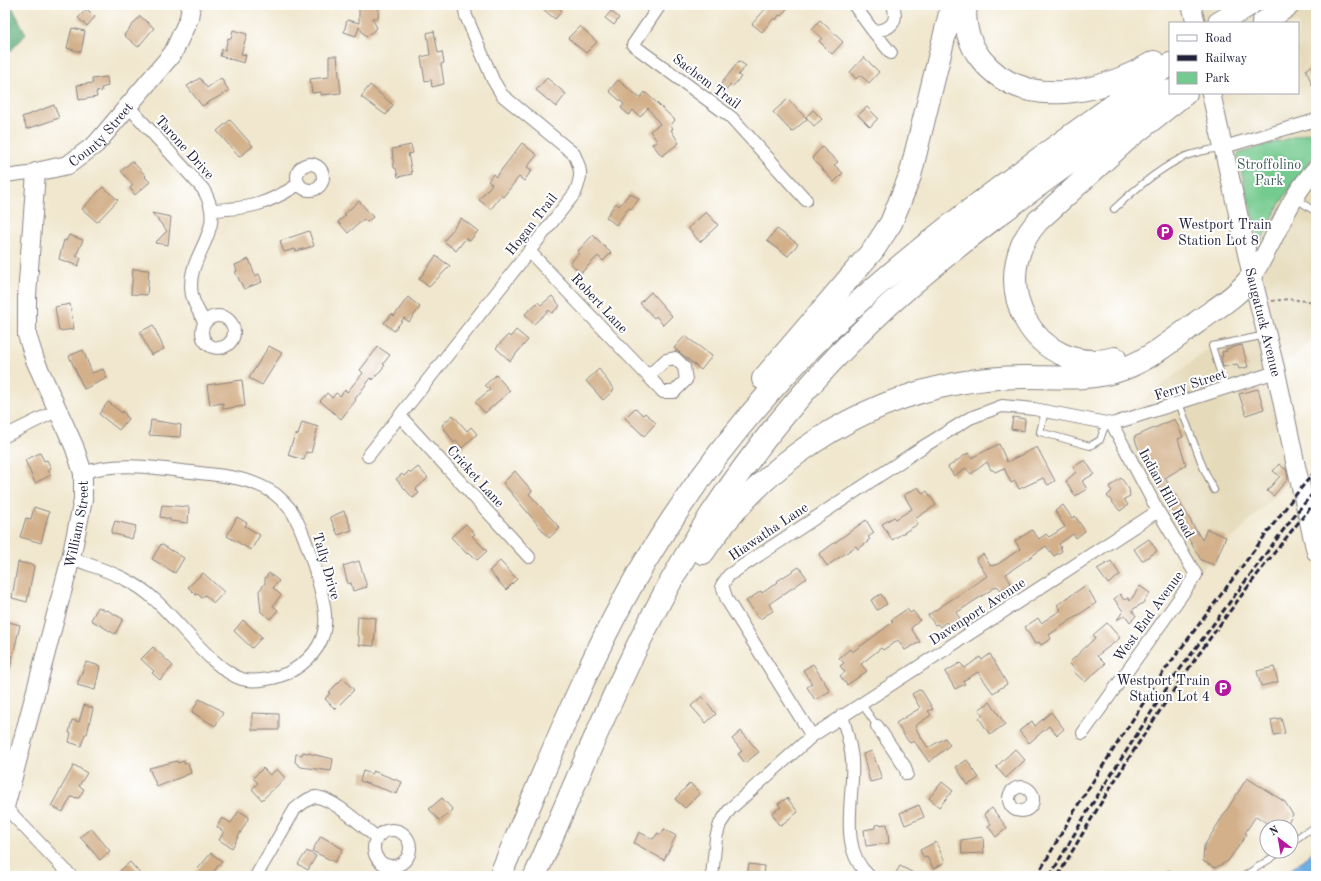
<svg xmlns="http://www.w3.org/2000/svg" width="1321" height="881" font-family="'Old Standard TT',serif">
<rect width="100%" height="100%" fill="#fff"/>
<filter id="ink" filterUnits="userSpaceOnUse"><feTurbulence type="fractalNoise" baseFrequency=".025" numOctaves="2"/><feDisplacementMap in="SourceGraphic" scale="8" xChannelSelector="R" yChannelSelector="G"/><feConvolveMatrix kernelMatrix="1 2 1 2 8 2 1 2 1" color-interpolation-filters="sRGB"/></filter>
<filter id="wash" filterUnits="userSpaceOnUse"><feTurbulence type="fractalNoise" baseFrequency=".012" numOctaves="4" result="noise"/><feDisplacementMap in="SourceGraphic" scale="16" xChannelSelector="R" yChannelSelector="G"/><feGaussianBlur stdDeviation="0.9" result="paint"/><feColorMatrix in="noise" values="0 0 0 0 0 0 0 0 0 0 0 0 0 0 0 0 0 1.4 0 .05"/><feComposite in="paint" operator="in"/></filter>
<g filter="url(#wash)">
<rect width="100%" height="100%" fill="#f0e7ce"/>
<path fill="#e5daba" d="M1191,5h125v331l-37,34 18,103 -101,102 -84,-151 100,-78 55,-11 -56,-242h87v-70h-102z"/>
<path fill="#74ca8f" stroke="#4b7665" d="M1316,130v24l-16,20 -21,31 -19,38 -23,-89z"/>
<path fill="#5fae7a" stroke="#40685a" d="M5,5h6l15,29 -21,23z"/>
<path fill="#70afe3" stroke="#49688f" d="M1316,849v27h-31v-2z"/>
<g id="blocks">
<path fill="#d3b08a" d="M359,5h20l-1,13h-6l5,10 -11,9 -7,-10 -3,9 -12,-4 3,-12 12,3z
M538,5h17l7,6 -7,8z
M769,5h21l-9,11 -2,-1 -3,5 -2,-2 -12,14 -10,-8z
M87,9l8,8 -8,9 -9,-8z
M611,11l8,7 -5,7 -9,-7z
M140,16l14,12 -16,19 -14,-12z
M820,20l23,22 -11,12 -13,-13 3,-3 -10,-9z
M580,26l17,16 -11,11 -18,-15z
M72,28l13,3 -4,21 -14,-4z
M233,30l14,4 -6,20 5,1 -2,8 -24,-7 2,-7 3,1 3,-12 3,1z
M434,31l4,22 4,-1 2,11 -3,1 3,20 -12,3 -1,-7 -6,1 -4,-24 9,-2 -3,-22z
M329,56h8l4,37 -20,2v-3l-9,1 -2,-14 19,-2z
M864,57l15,15 -10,11 -9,-8 -4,4 -6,-7z
M739,61l7,5 -8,9 3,2 -8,9 -2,-2 -7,9 -6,-5z
M1316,63v31l-10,-24z
M107,77l1,9 -7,2 1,3 -6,1 1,5 -18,3 -2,-15 16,-2 -1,-4z
M200,78l7,10 14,-10 8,13 -27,15 -15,-20z
M547,78l19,16 -10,13 -20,-17z
M618,80l22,18 5,-6 30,28 -4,5 2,4 -2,1 8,13 -17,13 -10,-12 5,-3 -7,-10 10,-7 -12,-16 -8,9 -7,-7 -4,5 -8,-7 3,-4 -15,-13z
M370,85l23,20 -7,10 -25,-18z
M788,99l19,20 -15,13 -19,-20z
M54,105l5,13 -32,11 -5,-12z
M867,107l11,11 -8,9 -12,-12z
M813,110l9,9 -8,7 -8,-9z
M230,120l23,26 -14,11 -22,-26z
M522,143l15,12 -10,12 5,3 -8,11 -5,-4 -16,20 -2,-1 -10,13 -12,-9 13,-16 -4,-3 5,-7 3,3z
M411,145l2,8 -5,1 4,20 -14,3 -2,-9h-2l-2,-19z
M822,147l16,15 -4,3 9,8 -9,9 -22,-24z
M132,161l14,15 -1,1 5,5 -15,13 -5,-7 3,-3 -12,-14z
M103,187l15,13 -21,22 -15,-13z
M630,193l9,6 -8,10 -2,-1 -13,17 -10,-8 10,-14 3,3z
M359,201l14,16 -6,5 -3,-3 -16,14 -10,-11 8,-7 -2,-1z
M706,212l12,13 -18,17 -12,-14z
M152,213l19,4 -3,28 -13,-2 12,-12z
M461,218l17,13 -8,10 -4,-3 -10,13 -12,-10z
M777,229l21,15 -10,12 -21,-15z
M309,231l5,15 -18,5 -1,-2 -11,3 -4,-11z
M69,235l14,5 -7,16 5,2 -3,8 -19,-7 5,-19 2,1z
M593,235l18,18 -8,8 -5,-5 -17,17 -11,-10 9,-10 -1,-2z
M436,256l14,10 -21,21 -10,-8z
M249,259l6,17 4,-2 3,8 -18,7 -9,-17 2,-1 -2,-6z
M133,269l16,1 -2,25 -16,-1z
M651,292l21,24 -9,9 -7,-9 -2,2 -14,-15z
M552,296l8,10 -8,7 -3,-3 -15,14 -9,-10 13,-12 3,3z
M408,297l12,10 -11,15 -5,-4 -10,13 -10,-8 8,-9 2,2z
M70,304l4,25 -15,2 -4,-24z
M153,325l11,24 -13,6 -11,-23z
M516,330l12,10 -18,21 -14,-13 12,-13 2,2z
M685,336l27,20 -11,14 -27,-22z
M1242,345l6,22 -9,2 -2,-5 -14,3 -2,-11h2l-1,-4 5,-1 -1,-2z
M269,346l13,7 -20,32 -13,-7z
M378,347l12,8 -7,9 2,1 -12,15 -2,-2 -16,21 1,1 -15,19 -21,-18 7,-8 5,5 4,-5 4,3 5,-6 2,2 16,-19 -3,-3z
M83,350l9,23 11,-4 4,9 -23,11 -15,-33z
M599,369l15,21 -11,10 -17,-19z
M496,375l14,16 -25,22 -10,-11 15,-12 -5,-5z
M242,380l3,26 -22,3v-6l-13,2 -3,-20z
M1258,389l6,20 -18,6 -7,-21z
M108,402l14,11 1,-2 5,8 -9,11 -20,-16z
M635,408l8,7 2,-2 11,10 -12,13 -19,-18z
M453,415l14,16 4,-4 6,7 -15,14 -6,-7 -2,2 -12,-18z
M1013,417l12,2 -1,12 -13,-2z
M1175,419l8,18 -5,2 8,26 -21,13 37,62 5,-11 19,8 -12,28 -13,-5 -45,-77 1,-1 -14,-22 -9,-23z
M151,420l30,5 -1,12 -31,-2z
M302,422l16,5 -7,26 -5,-1 -2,8 -16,-5 7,-21 3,1z
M999,444l8,18 30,-15 18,34 -7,4 -5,-7 -24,11 -4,-8 -4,2 -7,-15 -9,4 -2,-2h-2l-4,-8 -16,12 -5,-6 -12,8 -6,-9 20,-14 3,5z
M40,453l4,8 3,-1 4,8 -3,2 3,5 -16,8 -10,-23z
M1085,460l9,14 -12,7 5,8 -12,7 -9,-15 10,-9 -3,-5z
M1279,464l6,5 1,-1 2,11 -15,17 -6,-5 13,-15 -7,-5z
M418,467l10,11 -12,11 3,4 -6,5 -17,-19 6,-5 2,2 5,-5 2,2z
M515,471l17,20 -3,3 31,34 -11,10 -46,-55z
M1121,478l8,11 1,7 -6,3 4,6 -8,6 -13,-15 5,-5 -3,-4z
M918,487l5,7 4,-3 9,14 -21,14 3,5 -26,16 -10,-16 12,-7 2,2 16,-10 -8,-14z
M162,505l27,2 -1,16 -18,-2v-2l-10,-2z
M1063,505l9,13 3,-2 10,15 -9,7 -3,-4 -14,10 3,7 -8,5 -8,-10 -40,28 5,10 -10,6 -4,-4 -41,27 4,5 -11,7 -3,-3 -6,5 -2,-3 -3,1 -7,-10 59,-39 -11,-17 7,-5 8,12 7,-2 22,-15 -5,-8 17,-11 7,9 7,-5 3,3 16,-10 -10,-16z
M34,507l15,5 -8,31 -21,-6 6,-19 5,1z
M344,511l8,19 -14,5 -8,-18z
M237,517l10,6 -2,3 15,9 -9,15 -24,-14z
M866,520l8,13 -6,4 2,2 -3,2 1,1 -10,7 -2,-3 -29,20 -8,-12z
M115,521l21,5 -4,13 -21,-6z
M466,524l9,10 -3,2 15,15 -10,9 -8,-8 -2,2 -16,-17z
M1149,539l8,12 -15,10 -8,-12z
M161,544l23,14 -9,15 -23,-14z
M359,561l8,26 -14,4 -2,-8 -3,1 -5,-18z
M500,561l17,18 -11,11 -17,-19z
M1111,561l9,14 -12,9 -11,-15z
M18,562l15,3 1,2 -7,35 -15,-4z
M799,567l8,11 -38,26 4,7 -13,8 -14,-18 15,-10 1,2 16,-11 -1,-1z
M203,573l21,19 -10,11 -9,-8 -3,3 -4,-4 -2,1 -8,-8z
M269,573l10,8 -6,7 8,7 -8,11 5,4 -8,9 -9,-7 -2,-21 6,-8v-5z
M1086,585l10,18 -47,32 2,4 -10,6 -2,-3 -4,2 -10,-17 13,-9 3,5 20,-13 -4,-5z
M1140,586l10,7 -7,10 -11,7 4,6 -6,6 -5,-7 -8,5 6,-9 -9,-12 6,-5 4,6 4,-2 2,3z
M881,594l6,10 -10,6 -6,-10z
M98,607l8,4 1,-1 16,9 -8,15 -24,-14z
M907,609l3,4 3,-2 7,9 -9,8 9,14 -15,8 -7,-10 -15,10 -2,-2 -20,16 6,7 -20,14 -7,-9 5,-4 -5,-6 4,-3 -5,-5 11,-9 2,3 17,-12 24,-18 -2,-2z
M358,616l18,2 -2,28 -15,-1v-9l-2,-1z
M243,620l19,17 -10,11 -18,-17z
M5,621l15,4 -11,48h-4z
M1107,623l13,15 -23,18 8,8 -20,18 -11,-10 1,-3 -6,-6 26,-25 -2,-3z
M153,647l20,19 -13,14 -8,-7 2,-2 -13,-12z
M990,654l17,30 -14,9 -15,-21 -15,9 2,3 -10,5 -10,-17 15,-9 5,5 15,-11 2,3z
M86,662l14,4 -5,24 -18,-5z
M813,664l17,27 -15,9 -8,-13 5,-3 -9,-14z
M1274,667l4,15 -17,4 -4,-15z
M343,678l11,12 -19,19 -10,-10 5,-6 -1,-1z
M919,690l3,1 11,18 -5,2 3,4 -16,11 4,8 9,14 17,-10 5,7 -21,17 -15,-21 -4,2 -2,-2 -12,-18 24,-15 -8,-14z
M702,696l14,18 -10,9 -15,-17z
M199,699l18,9 6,5 -8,13 -23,-14z
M990,702l15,22 -15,11 -11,-17 4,-3 -4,-5 2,-2z
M84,705l9,3 -6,26h-2l-4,12 -12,-4 2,-9h-2l3,-13 7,2z
M1051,712l13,17 -7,6 -8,-9 -20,17 -10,-12 13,-10 3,5z
M252,713l27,1v16h-27z
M1281,718l4,15 -11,2 -3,-15z
M741,731l18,21 -14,11 -7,-9 4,-3 -10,-12z
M1015,749l10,11 -19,18 -10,-11z
M872,751l10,28 -12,3 -7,-28z
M303,752l30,7 -2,12 -30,-4 -6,-5 1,-8 6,1z
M967,760l12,18 -11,7 -12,-18z
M177,761l1,2 6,-2v3l4,-1 3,10 -34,14 -8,-19z
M74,765l13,8 -8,13 5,3 -5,9 -8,-1 -8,15 -12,-6z
M263,768l7,7 7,-6 8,9 -23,22 -10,-11 6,-6 -5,-5z
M363,771l9,3 1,-3 29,11 -5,12 -37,-13z
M1247,778l38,24 8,13 -8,12 -14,-1 -15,-10 -11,17 2,1 -19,27 -13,7 -12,-7 1,-15z
M942,782l11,9 -14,16 -10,-9z
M690,783l10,10 -15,15 -10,-9z
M442,798l11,12 -13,11 -11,-12z
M787,798l11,14 -17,13 -3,-1 -6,-11 9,-6 -3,-3z
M919,805l5,12 -19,8 -5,-12z
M992,808l15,20 -11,9 -8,-11 3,-2 -7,-10z
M239,811l10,6 -17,31 -13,-8 5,-8 -7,-5 5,-9 9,5z
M887,824l2,19 -23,3 -2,-16 11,-2v-3z
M91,828l19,23 -10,9 -20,-23z
M664,829l12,7 -12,24 -30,-17 5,-11 14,7 5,-6 3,2z
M321,836l22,13 -8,13 -23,-11z
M983,837l1,16 -22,1 -1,-14z
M936,842l9,20 -10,6h-2l-6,-11 -3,1 -4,-8z
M307,851l9,5 -8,14 -10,-6z
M211,853l11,8 -12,15h-18z
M130,862l12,14h-27l8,-8z
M749,864l15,2 -1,10h-16z
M900,866l19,10h-25z"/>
</g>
</g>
<g filter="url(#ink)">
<use href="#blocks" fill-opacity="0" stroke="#898484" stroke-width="1"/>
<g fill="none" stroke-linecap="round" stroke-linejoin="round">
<defs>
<path id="lane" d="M1296,199l20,13
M1114,209c21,-20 45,-41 72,-53 11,-4 25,-6 36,-9
M1225,388l-13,-42 54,-11
M1179,403l24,64 11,23
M1045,411l-5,21 50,14 10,-6 6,-17
M861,703l16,23
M1291,843l13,-10 12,-6
M1169,874l4,2
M1244,876l38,-25"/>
<path id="street" d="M660,5l-27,40 98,72 75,83
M854,5l19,26c17,-1 26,-8 20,-26
M873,31l18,22
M129,107l74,82c27,44 -19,64 -11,106 2,10 8,19 13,28
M1224,147l92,-27
M297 177a13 13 0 1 1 26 0a13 13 0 1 1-26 0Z
M5,176l31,-4
M213,210c38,-2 53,-5 86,-26
M529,251l119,125 15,16h11l12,-12 -2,-13 -9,-9 -9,2 -18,16
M202 332a16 16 0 1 1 32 0a16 16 0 1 1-32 0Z
M400,416l129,141
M5,436l53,-26
M368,456l207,-263c7,-17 7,-22 -1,-39l-72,-59 -9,-15 -27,-64 -2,-11
M71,558c29,11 60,19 83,41 24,21 59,71 88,80 14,4 34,-1 46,-6 19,-10 35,-26 37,-48 3,-23 -21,-95 -34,-115 -4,-5 -11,-12 -16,-16 -27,-19 -62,-19 -93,-23 -34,-4 -67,-9 -99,2
M842,715c4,15 9,30 10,45 3,37 -15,87 17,116
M877,726l28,41 2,7
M1083,733l113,-158 -38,-64 -46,-87
M812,736l-85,-136 -5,-15 7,-10 192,-127 49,-30 32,-12 32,3 78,15 164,-52
M1009 799a12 12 0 1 1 24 0a12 12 0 1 1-24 0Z
M5,807l66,69
M374 848a18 18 0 1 1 36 0a18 18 0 1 1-36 0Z
M256,876l39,-67c6,-4 13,-12 21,-12 17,1 48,30 61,41
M712,876l4,-38 4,-14 10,-15 82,-73 346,-225"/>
<g id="secondary">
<path d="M1191,5l5,18"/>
<path id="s1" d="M1211,93l41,183 24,96 20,94 20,86"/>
<path d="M1252,276c24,-35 34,-76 64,-107"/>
<path id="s2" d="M5,807l66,-249 12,-58v-27l-9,-27 -39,-86 -8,-25v-39l9,-124 32,-7 28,-21 77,-91 16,-35 2,-13"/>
</g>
<path id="highway" d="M966,5c-3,19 3,39 15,54 43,54 122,33 173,3
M1219,23l30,-18
M1263,23l25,-18
M1115,358c-81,21 -132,-77 -77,-137l92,-84 56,-44
M763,379l111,-130 17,-26 19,-47 42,-171
M703,553c58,-88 152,-151 256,-170 22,-4 45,-6 68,-6 32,0 65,4 96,-8 27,-10 50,-29 73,-46 20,-15 42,-27 56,-47
M500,876c45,-105 86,-215 145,-314 68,-113 155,-213 256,-297 86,-72 179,-135 269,-201
M535,876c54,-123 103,-250 177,-363 50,-76 111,-147 178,-209 87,-79 185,-144 280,-213"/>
</defs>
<use href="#lane" stroke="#898484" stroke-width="8"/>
<use href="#street" stroke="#898484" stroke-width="14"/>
<use href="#secondary" stroke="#898484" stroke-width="20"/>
<use href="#highway" stroke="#898484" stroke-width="24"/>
<path stroke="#898484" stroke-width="2" stroke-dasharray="3 3" stroke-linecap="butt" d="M1272,301l16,-2 28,3"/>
<use href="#lane" stroke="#fff" stroke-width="6"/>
<use href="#street" stroke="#fff" stroke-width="12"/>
<use href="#secondary" stroke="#fff" stroke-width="18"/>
<use href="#highway" stroke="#fff" stroke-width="22"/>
<path stroke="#22223b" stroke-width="3" stroke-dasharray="6 3" stroke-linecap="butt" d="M1037,876l42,-73 83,-129 131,-176 23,-28
M1050,876l39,-67 83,-129 124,-167 20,-23
M1058,876c75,-132 161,-258 258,-375"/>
</g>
</g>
<defs>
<symbol id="parking-disc" viewBox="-11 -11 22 22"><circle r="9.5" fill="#b5179e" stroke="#fff"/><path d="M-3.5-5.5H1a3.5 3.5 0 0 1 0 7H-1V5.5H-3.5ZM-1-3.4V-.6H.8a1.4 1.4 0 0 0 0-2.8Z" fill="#fff"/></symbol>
</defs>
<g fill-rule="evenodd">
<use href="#parking-disc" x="1155" y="222" width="20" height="20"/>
<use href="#parking-disc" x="1213" y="678" width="20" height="20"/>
</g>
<g text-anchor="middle" stroke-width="4" stroke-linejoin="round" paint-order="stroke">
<g font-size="14" fill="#22223b" stroke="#fff">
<text transform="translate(707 81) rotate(37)" y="5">Sachem Trail</text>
<text dy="5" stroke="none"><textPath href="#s2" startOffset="734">County Street</textPath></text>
<text transform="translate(185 147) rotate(48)" y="5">Tarone Drive</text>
<text transform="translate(531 224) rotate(-52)" y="5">Hogan Trail</text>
<text transform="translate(600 303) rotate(47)" y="5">Robert Lane</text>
<text dy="5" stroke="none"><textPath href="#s1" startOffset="235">Saugatuck Avenue</textPath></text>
<text transform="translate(1190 384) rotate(-18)" y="5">Ferry Street</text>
<text transform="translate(476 476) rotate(48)" y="5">Cricket Lane</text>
<text transform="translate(1167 493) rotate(61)" y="5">Indian Hill Road</text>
<text dy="5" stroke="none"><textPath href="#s2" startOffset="292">William Street</textPath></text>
<text transform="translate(768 531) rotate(-34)" y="5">Hiawatha Lane</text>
<text transform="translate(327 566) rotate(74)" y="5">Tally Drive</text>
<text transform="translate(977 611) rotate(-33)" y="5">Davenport Avenue</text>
<text transform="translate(1148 616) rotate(-54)" y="5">West End Avenue</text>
</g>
<g font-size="14" fill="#3f5d58" stroke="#fff">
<text x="1269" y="169">Stroffolino<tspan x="1269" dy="16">Park</tspan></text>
</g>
<g font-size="14" fill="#22223b" stroke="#fff" text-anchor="start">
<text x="1178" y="229">Westport Train<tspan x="1178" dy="16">Station Lot 8</tspan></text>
<text x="1210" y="685" text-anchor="end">Westport Train<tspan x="1210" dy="16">Station Lot 4</tspan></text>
</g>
</g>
<rect width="1321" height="881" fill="none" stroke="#fff" stroke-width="20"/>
<rect x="1169" y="22" width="130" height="72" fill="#ffffff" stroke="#a7a7b1"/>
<rect x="1177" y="35" width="20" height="6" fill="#ffffff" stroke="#a7a7b1"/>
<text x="1205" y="42" font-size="12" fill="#22223b">Road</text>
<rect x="1177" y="55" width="20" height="6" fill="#22223b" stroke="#a7a7b1"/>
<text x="1205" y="62" font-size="12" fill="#22223b">Railway</text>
<rect x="1177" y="72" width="20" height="12" fill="#74ca8f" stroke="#a7a7b1"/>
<text x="1205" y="82" font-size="12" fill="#22223b">Park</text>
<g transform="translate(1279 839) rotate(329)"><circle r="19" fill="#ffffff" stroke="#a7a7b1"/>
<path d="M0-3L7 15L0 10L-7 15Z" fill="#b5179e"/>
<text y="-6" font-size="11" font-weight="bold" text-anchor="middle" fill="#22223b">N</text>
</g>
</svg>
